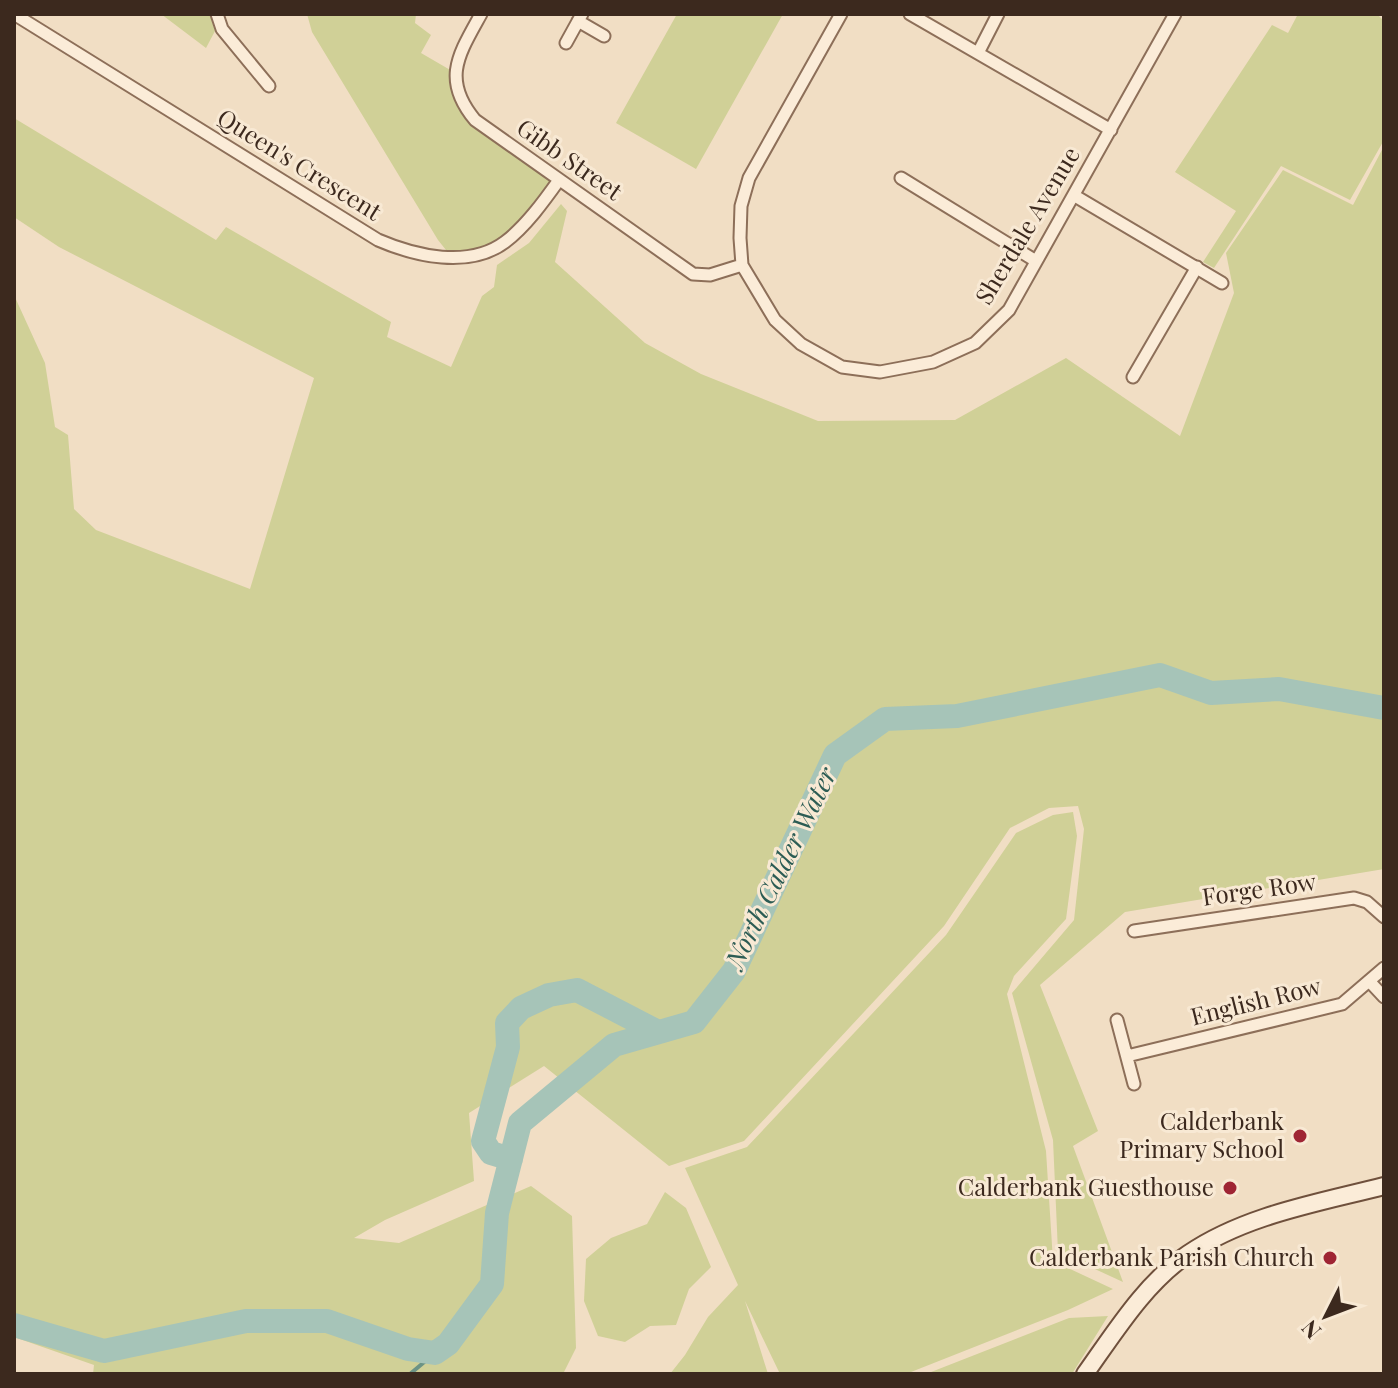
<svg xmlns="http://www.w3.org/2000/svg" width="1398" height="1388" font-family="'Playfair Display',serif">
<rect width="100%" height="100%" fill="#f1dec4"/>
<path fill="#d0d097" d="M161,14h49l5,17 -9,17z
M307,14h109l-1,9 16,12 -10,18 31,18 12,39 90,71c-12,20 -45,59 -66,67 -11,5 -26,5 -38,7l-12,-15 -126,-208z
M677,14h106l-87,155 -80,-46z
M1298,14h79l7,7v119l-34,60 -69,-34 -67,102 -11,-6 33,-51 -61,-39 97,-147 16,8z
M14,118l202,122 10,-13 165,95 -4,15 64,30 31,-71 12,-9 3,-22 32,-22 32,-39 6,7 -12,51 90,81 56,31 117,47 137,-1 111,-62 114,78 54,-143 -8,-40 57,-83 70,35 31,-59v723l-259,43 -85,73 58,146 -25,15 50,136 -65,-30 -5,-112 -41,-147 62,-73 10,-91 -6,-23 -29,2 -39,20 -66,98 -200,215 -75,25 -125,-100 -75,47 5,68 -89,39 -31,18 45,5 132,-57 41,30 4,132 -13,26h-470l1,-9 -80,-28v-1042l31,68 10,64 13,8 6,74 22,21 154,59 64,-211 -255,-131 -45,-30z
M1073,812l4,24 -11,83 -52,57 -7,18 39,157 7,110 60,28 -45,21 -162,64h-126l-35,-73 23,73h-98l15,-19 23,-38 30,-32 -53,-117 62,-21 199,-212 70,-102 37,-18z
M665,1192l21,16 25,59 -22,22 -13,36 -26,1 -25,16 -27,-6 -14,-35 2,-42 25,-21 36,-14z
M1108,1316l-36,58h-146l143,-56z"/>
<g fill="none" stroke-linecap="round" stroke-linejoin="round">
<path stroke="#6c9385" stroke-width="4" d="M410,1374l25,-21"/>
<path stroke="#a6c4b8" stroke-width="24" d="M511,1159l-20,-6 -8,-12 25,-94 -1,-24 14,-15 28,-13 28,-5 81,42
M14,1325l90,26 142,-30h81l81,28 27,4 13,-9 44,-60 5,-71 23,-90 94,-78 80,-23 40,-51 101,-216 50,-36 72,-3 203,-41 51,18 68,-4 105,19"/>
<defs>
<path id="minor" d="M14,14l364,226c37,16 91,29 127,2 21,-16 39,-41 54,-62
M217,14l5,15 47,57
M481,14c-22,40 -40,65 -6,106l218,154 17,1 32,-10
M841,14l-92,164 -8,28 -1,32 2,27 33,55 26,24 41,23 38,5 53,-10 42,-19 34,-33 166,-296
M910,14l201,116
M578,21l26,15
M566,43l16,-29
M978,53l20,-39
M901,178l135,83
M1075,196l147,87
M1133,377l64,-110
M1134,931l220,-33 13,4 17,15
M1370,982l14,15
M1117,1020l17,64
M1127,1056l215,-52 42,-36"/>
<path id="secondary" d="M1085,1374c30,-42 60,-91 103,-120 57,-39 130,-51 196,-68"/>
</defs>
<use href="#minor" stroke="#8d6f59" stroke-width="15"/>
<use href="#secondary" stroke="#6f503c" stroke-width="20"/>
<use href="#minor" stroke="#fbecd8" stroke-width="11"/>
<use href="#secondary" stroke="#fbecd8" stroke-width="16"/>
</g>
<g fill="#9f2534" stroke="#f8e9d4" stroke-width="3">
<circle cx="1300" cy="1136" r="8"/>
<circle cx="1230" cy="1188" r="8"/>
<circle cx="1330" cy="1258" r="8"/>
</g>
<g text-anchor="middle" stroke-width="6" stroke-linejoin="round" paint-order="stroke">
<g font-size="24" fill="#3c291e" stroke="#f8e9d4">
<text transform="translate(569 160) rotate(35)" y="8">Gibb Street</text>
<text transform="translate(299 165) rotate(32)" y="8">Queen's Crescent</text>
<text transform="translate(1028 226) rotate(-59)" y="8">Sherdale Avenue</text>
<text transform="translate(1259 890) rotate(-8)" y="8">Forge Row</text>
<text transform="translate(1256 1002) rotate(-14)" y="8">English Row</text>
</g>
<g font-size="24" fill="#3c291e" stroke="#f8e9d4" text-anchor="end">
<text x="1284" y="1130">Calderbank<tspan x="1284" dy="28">Primary School</tspan></text>
<text x="1214" y="1196">Calderbank Guesthouse</text>
<text x="1314" y="1266">Calderbank Parish Church</text>
</g>
<g font-size="26" font-style="italic" fill="#2c5c54" stroke="#f8e9d4">
<text transform="translate(781 868) rotate(-64)" y="9">North Calder Water</text>
</g>
</g>
<rect width="1398" height="1388" fill="none" stroke="#3c291e" stroke-width="32"/>
<g transform="translate(1326 1316) rotate(228)" stroke="#f8e9d4" stroke-width="6" paint-order="stroke">
<path d="M0-6L14 30L0 20L-14 30Z" fill="#3c291e"/>
<text y="-12" font-size="22" font-weight="bold" text-anchor="middle" fill="#3c291e">N</text>
</g>
</svg>
